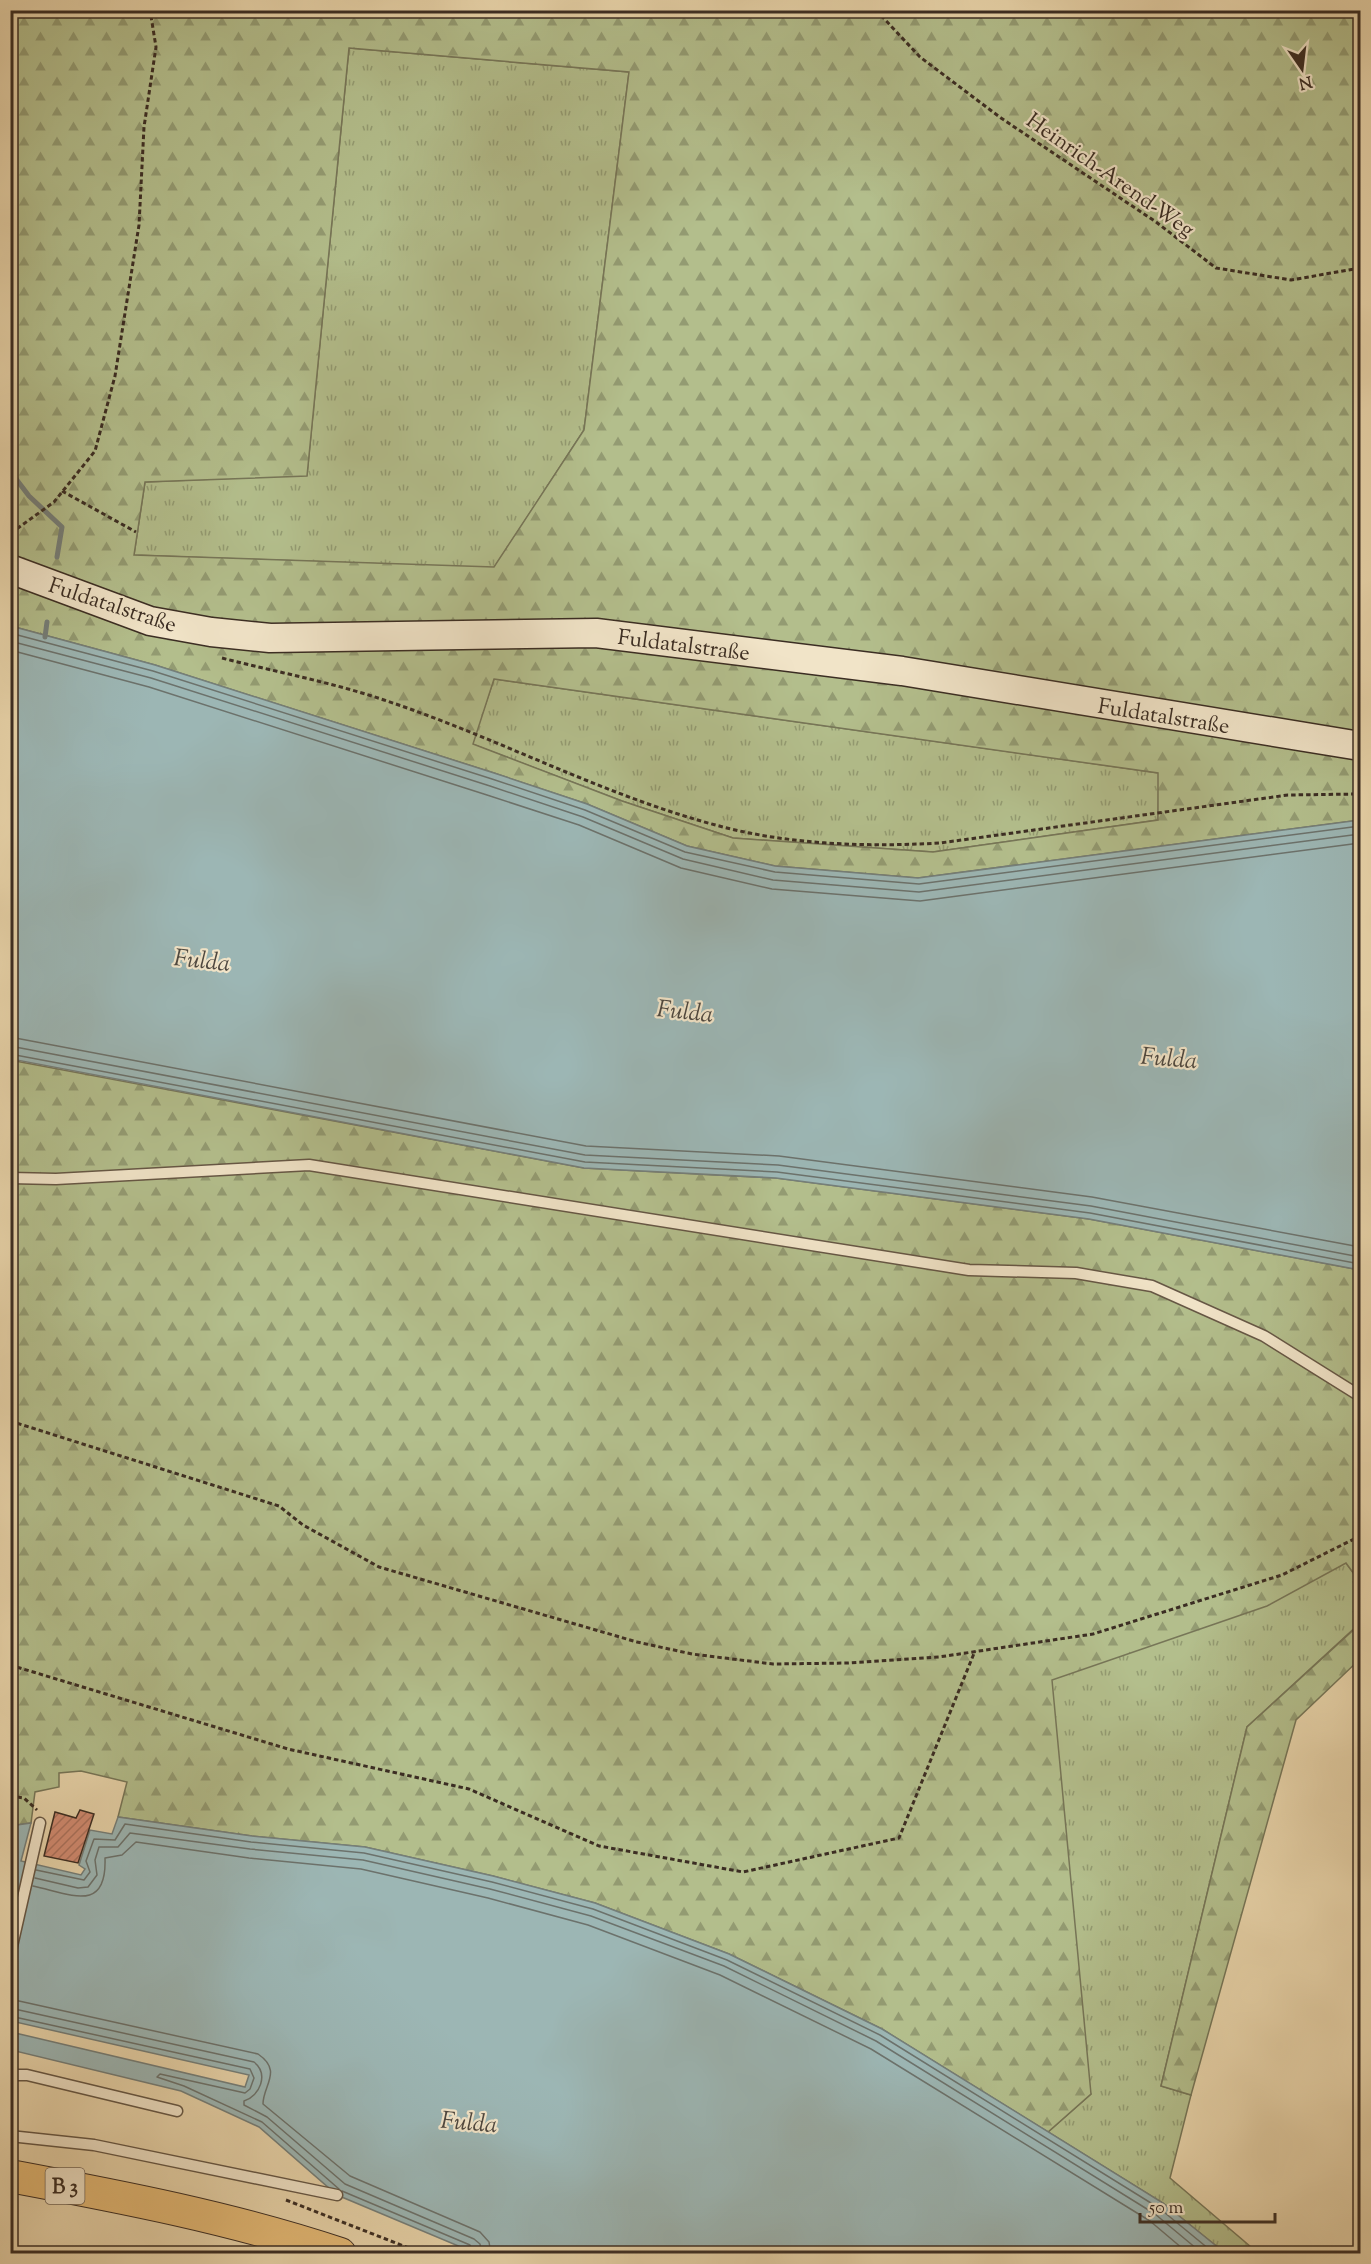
<svg xmlns="http://www.w3.org/2000/svg" width="1371" height="2264" font-family="'Sorts Mill Goudy',serif">
<defs>
<pattern id="grass-tufts" width="24" height="20" patternUnits="userSpaceOnUse" patternTransform="scale(1.5)"><rect width="24" height="20" fill="#b3be8c"/><path d="M3 7l-1-3M5 7V3M7 7l1-3M15 17l-1-3M17 17v-4M19 17l1-3" fill="none" stroke="#939b72"/></pattern>
<pattern id="forest-firs" width="22" height="20" patternUnits="userSpaceOnUse" patternTransform="scale(1.5)"><rect width="22" height="20" fill="#b3be8c"/><path d="M5 1l3.5 6h-7zM16 11l3.5 6h-7z" fill="#939b72"/></pattern>
<pattern id="building-hatch" width="6" height="6" patternUnits="userSpaceOnUse" patternTransform="scale(1.5)"><rect width="6" height="6" fill="#d38c73"/><path d="M-1 1l2-2M0 6l6-6M5 7l2-2" fill="none" stroke="#ac735e"/></pattern>
</defs>
<rect width="100%" height="100%" fill="#e9d5ab"/>
<filter id="stains"><feTurbulence type="fractalNoise" baseFrequency=".00333" numOctaves="4"/><feColorMatrix values="0 0 0 0 .2 0 0 0 0 .09 0 0 0 0 .02 0 0 0 .5 -.17"/></filter>
<radialGradient id="worn" r=".72"><stop offset=".6" stop-color="#630" stop-opacity="0"/><stop offset="1" stop-color="#630" stop-opacity=".3"/></radialGradient>
<path fill="url(#grass-tufts)" stroke="#777658" stroke-width="1.5" d="M349,48l280,24 -45,358 -90,138 -360,-13 11,-73 162,-7z
M494,679l665,94 -1,47 -225,32 -200,-14 -111,-37 -150,-57z
M1346,1563l14,19v41l-113,104 -86,359 30,9 -21,83 88,75h-33l-62,-50 -115,-71 43,-38 -284,-530z"/>
<path fill="url(#forest-firs)" stroke="#777658" stroke-width="1.5" fill-rule="evenodd" d="M10,11h1350v809l-442,58 -143,-12 -88,-20 -100,-42 -93,-31 -339,-108 -144,-39zM349,48l280,24 -45,358 -90,137 -360,-12 11,-73 162,-6zM494,679l664,94v47l-225,32 -200,-14 -111,-37 -149,-57z
M10,1060l574,108 192,10 313,41 271,51v312l-14,-19 -79,43 -215,74 39,414 -43,38 -166,-103 -153,-75 -134,-51 -102,-27 -128,-29 -113,-11 -134,-19 9,-35 -46,-11 -22,2v14l-24,5 -4,31 -20,3z
M1360,1624v35l-64,61 -105,375 -30,-9 86,-359z"/>
<path fill="#9cb6b4" stroke="#757f7a" stroke-width="1.5" d="M11,626l144,39 339,108 93,31 100,42 88,20 143,12 442,-58v450l-271,-51 -313,-41 -192,-10 -573,-109z
M118,1817l134,19 113,11 128,29 102,27 134,51 153,75 281,174 62,50h-750l-138,-58 -78,-68 -78,-36 -170,-41v-18l234,55 4,-12 -238,-54 -1,-195 21,-3 -10,38 60,14 4,-6 -6,-4 11,-35 22,4z"/>
<g fill="none" stroke-linecap="round" stroke-linejoin="round">
<path stroke="#6c726c" stroke-width="1.5" d="M10,633l143,38 339,108 93,31 100,42 90,20 144,12 441,-58
M10,641l141,37 339,108 93,31 100,42 90,21 146,12 441,-58
M10,650l139,37 338,108 92,30 102,43 91,21 148,12 440,-58
M10,1037l576,109 193,10 313,41 268,50
M10,1046l575,109 193,10 313,41 269,51
M10,1054l575,108 192,10 313,41 270,51
M36,1870l48,10 6,-8 -4,-11 8,-22 21,1 10,-16 126,18 113,11 128,29 101,27 134,51 153,75 279,173 56,46
M35,1878l43,10 10,-1 9,-12 -2,-15 4,-13h19l12,-14 120,16 113,11 127,29 101,27 133,50 152,75 279,173 48,40
M33,1886c37,8 74,28 72,-28l17,-3 14,-13 113,16 112,11 127,29 100,27 132,50 151,74 279,172 39,33
M10,1999l248,55c25,17 5,31 5,50l87,72 130,56 9,10 2,12
M10,2008l244,54c15,12 6,34 -10,39v4l23,12 78,67 129,55 6,5 2,10
M10,2016l240,53 4,9 -4,11 -5,4 -85,-19 -3,3 27,9 78,36 77,67
M342,2191l128,54 5,9"/>
<path stroke="#757f7a" stroke-width="5" d="M10,471l19,25 33,31 -5,30
M45,637l2,-15"/>
</g>
<path fill="url(#building-hatch)" stroke="#3b2d23" stroke-width="1.5" d="M80,1810l14,4 -16,49 -34,-7 11,-44 21,6z"/>
<g fill="none" stroke-linecap="round" stroke-linejoin="round">
<defs>
<path id="lane" d="M10,1178l46,1 253,-14 660,105 107,3 76,13 112,50 96,60
M10,1955l30,-132
M10,2075h17l150,36
M10,2136l84,9 243,50"/>
<path id="secondary" d="M10,569l140,52 61,11 59,6 326,-5 306,38 458,75"/>
<path id="primary" d="M10,2176c112,21 222,42 330,78"/>
</defs>
<use href="#lane" stroke="#665745" stroke-width="13"/>
<use href="#secondary" stroke="#3b2d23" stroke-width="31"/>
<use href="#primary" stroke="#3b2d23" stroke-width="34"/>
<path stroke="#3b2d23" stroke-width="3" stroke-dasharray="4.5 3" stroke-linecap="butt" d="M876,10l44,47 81,61 155,104 60,46 75,12 69,-12
M62,491l74,41
M10,542l8,-14 36,-26 41,-51 20,-75 24,-151 5,-98 12,-80 -6,-37
M222,658c54,14 109,24 162,42 115,38 222,97 339,127 70,18 146,20 217,16l348,-48 72,-1
M10,1421l269,85 24,19 76,42 258,75 55,12 81,10 74,-1 92,-6 154,-23 189,-59 78,-39
M10,1665l278,84 181,40 130,57 144,26 156,-34 76,-187
M10,1796l14,2 13,12
M286,2200l138,54"/>
<use href="#lane" stroke="#f1e4c8" stroke-width="10"/>
<use href="#secondary" stroke="#f1e4c8" stroke-width="28"/>
<use href="#primary" stroke="#e4ba76" stroke-width="32"/>
</g>
<g text-anchor="middle" stroke-width="4.5" stroke-linejoin="round" paint-order="stroke">
<rect fill="#f1e4c8" stroke="#726454" stroke-width="1.5" x="45.5" y="2168" width="39" height="36" rx="4.5"/>
<g font-size="21" font-weight="bold" fill="#3b2d23">
<text x="65" y="2193">B 3</text>
</g>
<g font-size="22" fill="#3b2d23" stroke="#f1e4c8">
<text transform="translate(1111 174) rotate(35)" y="8">Heinrich-Arend-Weg</text>
<text transform="translate(113 604) rotate(18)" y="8">Fuldatalstraße</text>
<text transform="translate(684 644) rotate(7)" y="8">Fuldatalstraße</text>
<text transform="translate(1164 715) rotate(9)" y="8">Fuldatalstraße</text>
</g>
<g font-size="24" font-style="italic" fill="#4e4840" stroke="#f1e4c8">
<text transform="translate(202 960) rotate(6)" y="8">Fulda</text>
<text transform="translate(685 1011) rotate(6)" y="8">Fulda</text>
<text transform="translate(1169 1058) rotate(5)" y="8">Fulda</text>
<text transform="translate(469 2122) rotate(5)" y="8">Fulda</text>
</g>
</g>
<rect width="1371" height="2264" fill="none" stroke="#e9d5ab" stroke-width="36"/>
<rect x="12" y="12" width="1347" height="2240" fill="none" stroke="#3b2d23" stroke-width="3"/>
<rect x="18" y="18" width="1335" height="2228" fill="none" stroke="#3b2d23" stroke-width="1.5"/>
<g transform="translate(1302 69) rotate(166)" stroke="#f1e4c8" stroke-width="4.5" paint-order="stroke">
<path d="M0-4.5L10 22L0 15L-10 22Z" fill="#3b2d23"/>
<text y="-9" font-size="16" font-weight="bold" text-anchor="middle" fill="#3b2d23">N</text>
</g>
<path d="M1140 2213v9h135v-9" fill="none" stroke="#3b2d23" stroke-width="3"/>
<text x="1149" y="2213" font-size="18" fill="#3b2d23" stroke="#f1e4c8" stroke-width="4.5" paint-order="stroke">50 m</text>
<rect width="100%" height="100%" filter="url(#stains)"/>
<rect width="100%" height="100%" fill="url(#worn)"/>
</svg>
